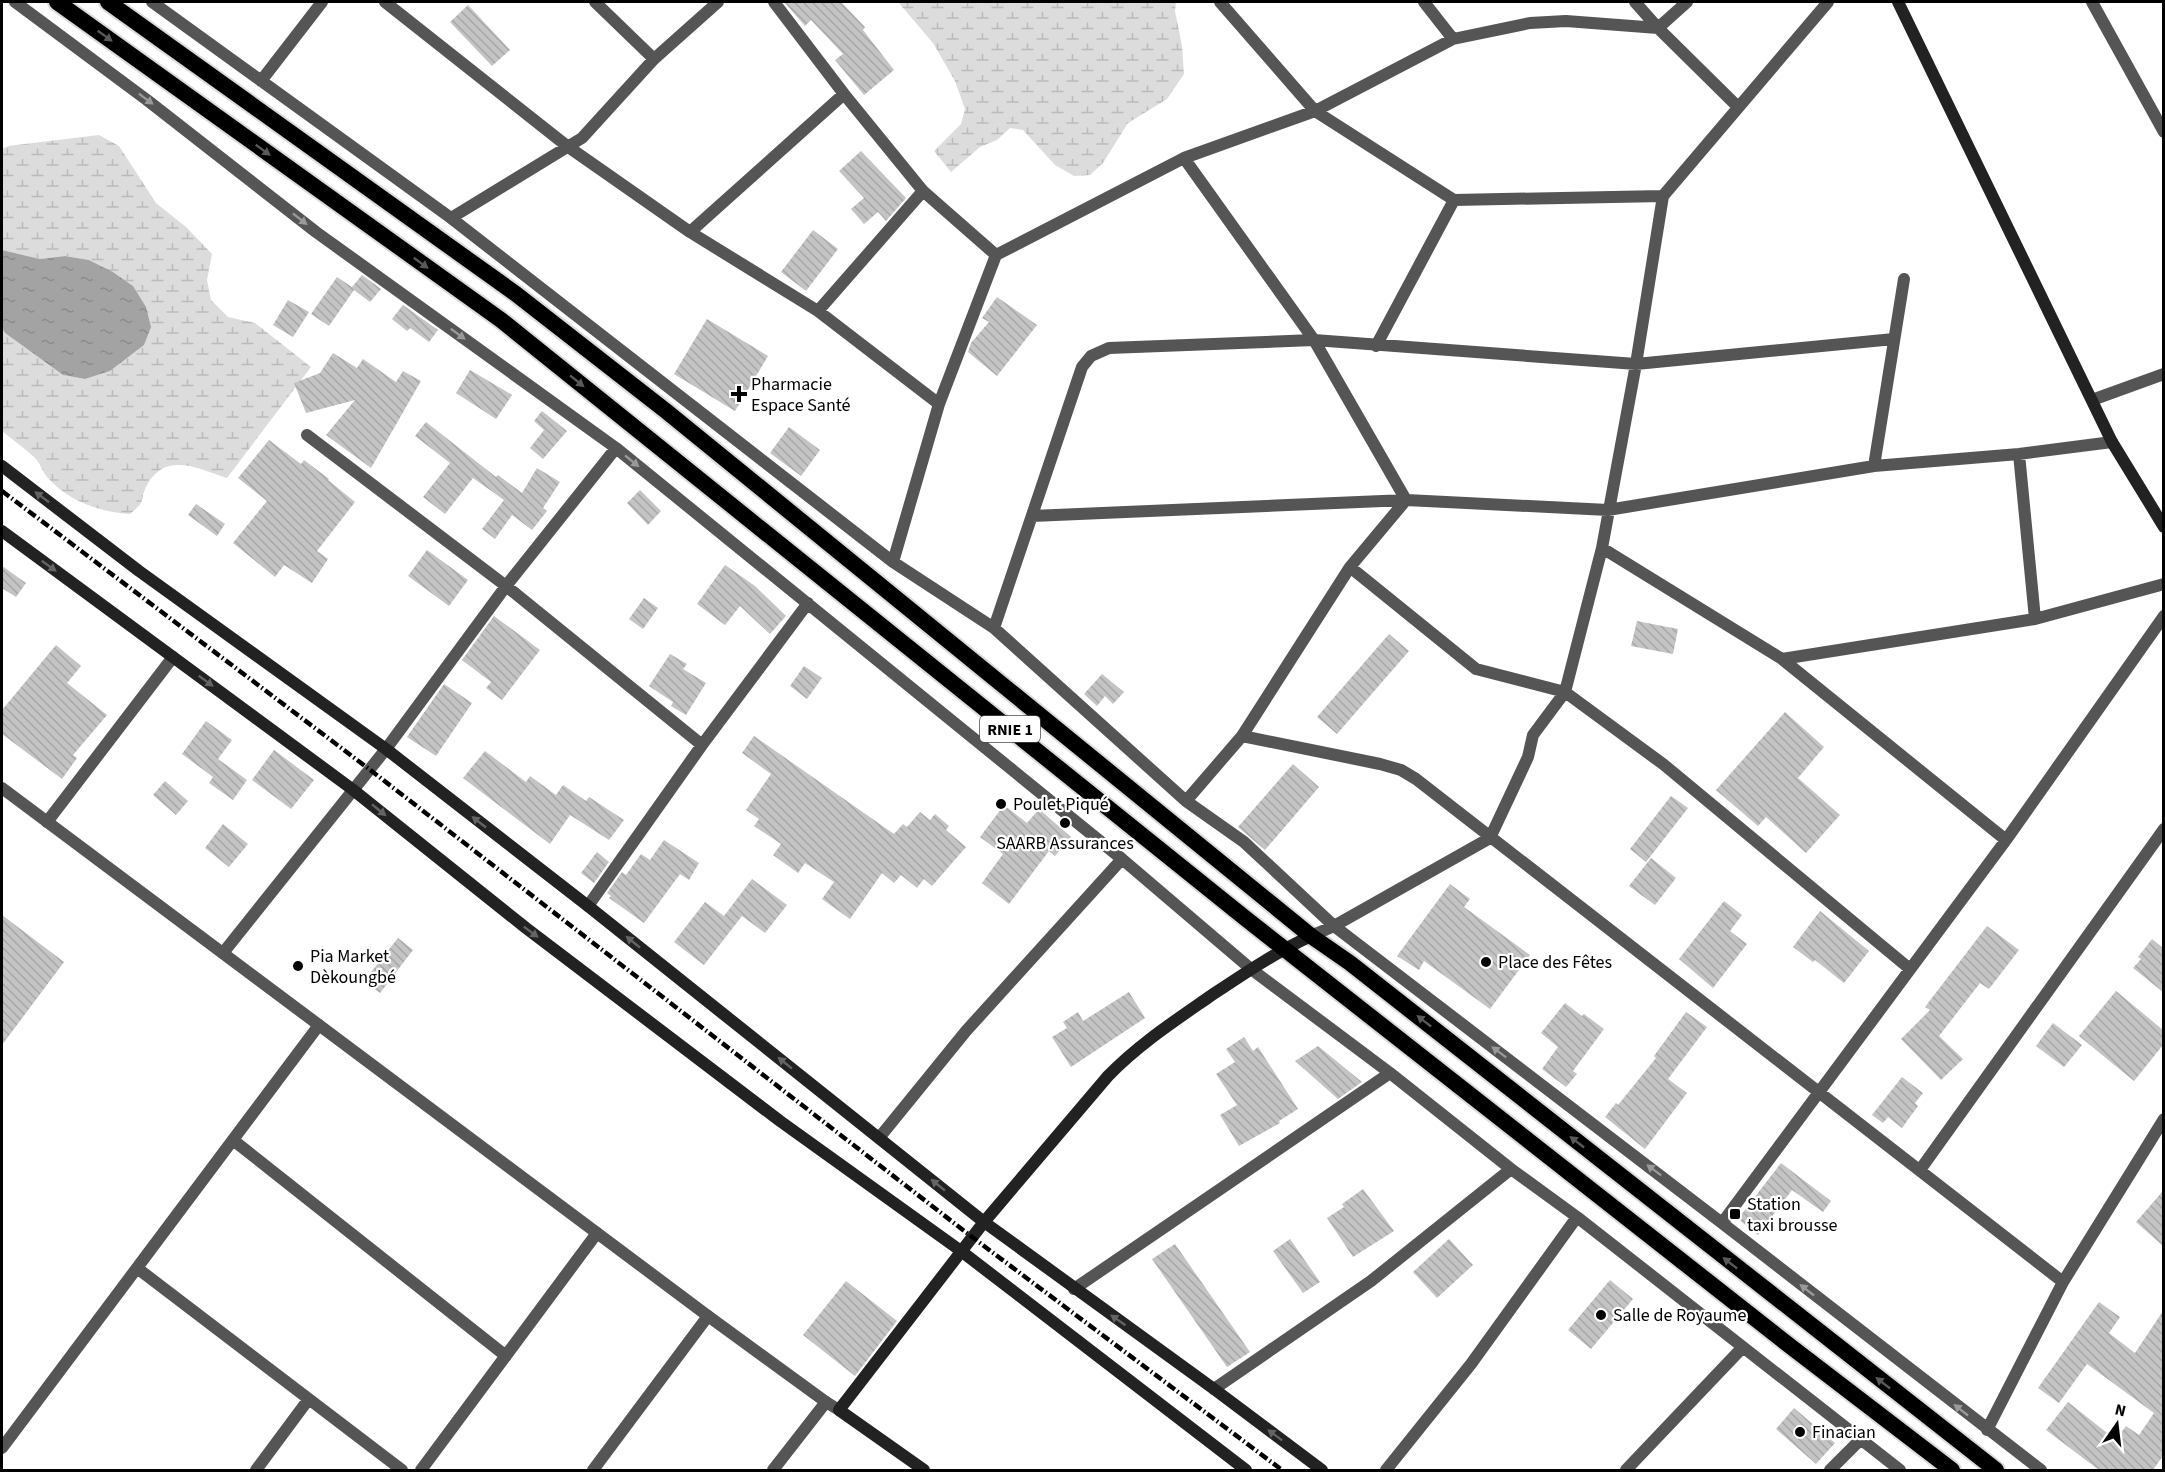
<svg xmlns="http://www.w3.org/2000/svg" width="2165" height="1472" font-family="'Source Sans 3',sans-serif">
<defs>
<pattern id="wetland-marsh" width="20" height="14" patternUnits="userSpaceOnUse" patternTransform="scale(1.5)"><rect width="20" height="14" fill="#dcdcdc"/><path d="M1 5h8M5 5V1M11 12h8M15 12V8" fill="none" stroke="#bbb"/></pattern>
<pattern id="water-ripples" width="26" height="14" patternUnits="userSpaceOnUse" patternTransform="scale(1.5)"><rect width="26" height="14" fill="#a3a3a3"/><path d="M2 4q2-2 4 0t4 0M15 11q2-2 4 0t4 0" fill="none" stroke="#8b8b8b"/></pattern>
<pattern id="building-back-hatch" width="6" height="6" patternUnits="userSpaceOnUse" patternTransform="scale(1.5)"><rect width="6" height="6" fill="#c4c4c4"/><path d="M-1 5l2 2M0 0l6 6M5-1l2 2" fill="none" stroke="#a7a7a7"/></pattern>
</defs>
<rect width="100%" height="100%" fill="#fff"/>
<path fill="url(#wetland-marsh)" d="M898,2h278l-1,9 7,35 2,28 -17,25 -39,24 -25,40 -13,12 -16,1 -19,-11 -32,-35 -13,-2 -13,12 -17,7 -29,25 -17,-21 27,-27 4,-15 -10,-28 -22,-38z
M99,135l20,11 37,57 30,24 26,27 -5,26 4,20 17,17 27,6 56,44 -84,111c-29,-9 -62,-28 -81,9 -7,15 1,13 -16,27 -31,-2 -62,-13 -83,-37 -5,-6 -7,-15 -13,-20 -10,-9 -22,-18 -32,-26v-103l3,5 58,42 22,4 25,-8 34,-26 -11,-59 -20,-14 -24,-12 -24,-4 -25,3 -38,-9v-101l6,-3z"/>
<path fill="url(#water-ripples)" d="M2,250l38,9 25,-3 24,4 24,12 20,14 13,21 5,20 -7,18 -34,26 -25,8 -22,-4 -58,-42 -3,-5z"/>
<path fill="url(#building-back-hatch)" d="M784,2h57l24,25 -2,3 31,40 -30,25 -29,-35 8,-6 -32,-34 -6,6z
M468,5l42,45 -18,16 -42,-44z
M861,151l45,47 -20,23 -8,-9 -14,12 -13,-15 13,-11 -25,-27z
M813,230l25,19 -32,42 -25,-19z
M362,275l19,14 -11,13 -16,-12 -25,36 -18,-12 26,-37 15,10z
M997,297l40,28 -40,51 -29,-24 3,-9 18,-21 -7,-4z
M288,300l21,12 -16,25 -20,-12z
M403,305l35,25 -9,12 -19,-14 -3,3 -15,-12z
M707,319l61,37 -33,55 -61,-37z
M333,353l24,15 6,-9 33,23 7,-11 18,10 -50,87 -45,-33 29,-35 -49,13 -12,-30 26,-10z
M470,370l42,25 -16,24 -40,-26z
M542,411l25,20 -24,28 -13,-11 14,-18 -10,-9z
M426,422l70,55 2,-2 24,18 15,-25 23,14 -17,26 4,3 -15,19 -20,-15 -17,24 -13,-10 22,-29 -31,-22 -28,36 -22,-17 27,-34 -35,-27z
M789,427l31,23 -19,26 -31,-23z
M269,440l32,24 3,-4 25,19 -1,1 27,22 -38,49 11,8 -16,24 -28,-18 -9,12 -42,-34 34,-42 -29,-23z
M640,490l21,21 -13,14 -21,-22z
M196,504l29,20 -8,12 -29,-21z
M427,550l41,30 -19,26 -41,-30z
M725,565l30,21 31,30 -16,18 -30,-28 -15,19 -28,-21z
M2,566l24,17 -10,14 -14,-9z
M644,598l14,10 -15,21 -14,-10z
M494,616l46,34 -38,50 -16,-12 5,-6 -29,-22z
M1637,621l41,8 -5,25 -42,-8z
M1389,634l20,17 -72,83 -20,-17z
M56,645l25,21 -14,17 40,32 -34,40 4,3 -15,21 -60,-45v-24z
M670,654l17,10 -4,5 23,14 -20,32 -15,-9 2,-4 -24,-16z
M804,666l18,12 -15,21 -17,-13z
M1102,674l22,18 -11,12 -8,-8 -8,10 -13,-12z
M444,684l28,19 -36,53 -29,-19z
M1785,712l39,35 -26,31 42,37 -34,38 -40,-36 -8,9 -42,-36z
M206,721l26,19 -14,19 29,21 -14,20 -24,-17 4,-6 -31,-23z
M754,736l140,98 9,-10 4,3 13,-15 10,8 5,-6 14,12 -3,4 20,17 -34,39 -8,-7 -7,9 -16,-13 -7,8 -12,-10 -32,46 -28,-20 12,-17 -29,-19 -7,10 -25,-18 8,-11 -27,-18 5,-7 -13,-9 25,-36 -29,-21z
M274,750l40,30 -23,29 -39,-29z
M485,751l41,31 4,-6 26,19 7,-10 23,16 3,-4 35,23 -15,20 -39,-25 -20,29 -87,-66z
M1293,764l26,23 -54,63 -27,-23z
M165,781l23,20 -12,14 -23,-20z
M1671,796l17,12 -42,54 -16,-13z
M1004,805l23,18 12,-14 32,28 -16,19 -6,-5 -40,53 -27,-21 21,-29 -23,-17z
M223,824l25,20 -19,23 -24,-19z
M664,840l35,23 -10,17 -9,-6 -36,49 -35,-25 2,-2 -4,-3 15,-21 4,3 15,-21 9,6z
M597,852l12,10 -15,21 -13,-10z
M1651,858l25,20 -21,27 -26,-19z
M752,879l35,26 -22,28 -23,-17 -38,49 -30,-23 31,-40 19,14z
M1450,884l20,15 -6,8 66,48 -40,54 -66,-48 -5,9 -22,-14z
M1724,901l18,14 -12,16 17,13 -34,44 -34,-29z
M1820,911l49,40 -25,32 -29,-23 -2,2 -20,-15z
M2,915l62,47 -62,83z
M1987,926l32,24 -30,39 -9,-6 -41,53 24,23 -22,21 -40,-41 29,-29 -5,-3z
M398,938l15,12 -33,43 -16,-12z
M2152,939l11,9v44l-30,-24 8,-9 -3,-2z
M2116,991l47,39v15l-29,36 -55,-45z
M1129,992l16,26 -74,49 -19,-30 15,-9 -4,-6 15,-10 5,9z
M1565,1003l17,13 2,-2 20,15 -31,42 4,3 -11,13 -24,-18 16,-22 -17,-14z
M1686,1012l21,15 -39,52 19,14 -42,56 -40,-32 11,-14 2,2 38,-47 -2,-2z
M2053,1023l29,22 -18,22 -28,-21z
M1244,1037l9,14 5,-4 40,62 -19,12 1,2 -41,23 -19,-31 17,-10 -21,-31 19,-12 -9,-13z
M1318,1046l44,36 -24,17 -43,-38z
M1902,1077l21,16 -8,10 3,3 -16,22 -14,-11 -5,6 -11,-8z
M1781,1163l50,38 -8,11 -31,-22 -34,45 -20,-16z
M1363,1189l31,42 -41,26 -26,-39 17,-11 -2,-3z
M2163,1191v55l-27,-24z
M1290,1239l30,43 -17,11 -30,-42z
M1449,1239l24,26 -36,33 -24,-26z
M1175,1244l75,108 -23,15 -75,-108z
M1610,1280l23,19 -42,50 -23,-19z
M846,1281l51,40 -42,55 -52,-41z
M2099,1302l21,15 -11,16 26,20 28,-42v145l-10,14h-54l-53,-40 22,-28 48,38 10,-14 13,9 15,-22 -67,-49 -28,39 -21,-15z
M1794,1408l41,35 -19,21 -40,-35z"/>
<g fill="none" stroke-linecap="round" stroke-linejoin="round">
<defs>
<path id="trunk" d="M57,2l444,318 744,598 545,428 162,124
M108,2l408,292 150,117 645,525 39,27 646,507"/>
</defs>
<use href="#trunk" stroke="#dbdbdb" stroke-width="20"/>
<path stroke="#555" stroke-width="12" d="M15,2l132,98 169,132 300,216 506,411 129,110 139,104 121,96 66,48 323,253
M152,2l299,216 442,344 101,66 192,173 58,41 90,84 388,297 319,247
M385,2l182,144 123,86 128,79 121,93
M595,2l59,57
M774,2l70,92 79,97 73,64
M1220,2l95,109 139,89 209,-4
M1424,2l29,37
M1635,2l23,26 80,79
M2092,2l72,130
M261,81l61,-79
M1184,158l130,182 92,160
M451,218l131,-80 72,-79 64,-57
M690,232l154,-138
M818,311l105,-120
M1376,346l78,-146
M2092,400l72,-26
M307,435l199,151 196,159
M2019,454l16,165
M1874,466l30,-187
M1032,516l374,-16 202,10 266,-44 145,-12 93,-12
M1602,548l180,111 224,181
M893,562l46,-158 57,-149 188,-97 131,-47 138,-72 77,-16 36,-2 92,7 29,-26
M1350,567l126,102 89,23 98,72 247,205
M994,628l88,-261 9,-11 18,-8 205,-8 322,24 258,-25
M1782,659l253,-40 129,-35
M1242,736l138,28 21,6 15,9 647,503
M1186,801l56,-65 108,-169 56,-67
M47,822l126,-165
M588,906l114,-161 106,-142
M1311,936l23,-10 156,-88 38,-81 5,-22 32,-43 37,-144 34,-184 27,-168 165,-194
M223,953l163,-204 120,-163 110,-138
M879,1138l87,-107 156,-172
M233,1140l273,216
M1920,1170l244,-341
M1722,1223l284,-383 158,-224
M137,1268l265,202
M1074,1289l316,-216
M1214,1389l157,-108 140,-112
M1987,1430l76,-148 101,-163
M2,1448l317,-423
M256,1470l52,-70
M421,1470l176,-237
M593,1470l115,-154
M773,1470l53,-68
M1386,1470l85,-106 106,-147
M1626,1470l117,-123
M1830,1470l30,-30"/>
<path stroke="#555" stroke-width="12" d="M2,788l706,528 118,86 13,8"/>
<path stroke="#222" stroke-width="12" d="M1898,2l214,440 52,85
M2,466l137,105 247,178 202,157 396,316 230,167 108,81
M2,531l350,258 174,139 254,193 181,130 285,219
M924,1470l-85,-60 145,-188 124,-146c30,-31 65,-54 101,-79 33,-22 65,-44 102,-61"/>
<use href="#trunk" stroke="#000" stroke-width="16"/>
<path stroke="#000" stroke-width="4.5" stroke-dasharray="9 3 1.5 3" stroke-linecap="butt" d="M2,491l367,278 603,468 310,233"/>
</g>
<defs><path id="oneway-solid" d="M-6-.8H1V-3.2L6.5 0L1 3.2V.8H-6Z" transform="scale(1.5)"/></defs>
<g fill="#595959">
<use href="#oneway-solid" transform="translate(105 36) rotate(36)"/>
<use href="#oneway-solid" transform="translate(263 150) rotate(36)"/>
<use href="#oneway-solid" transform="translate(421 263) rotate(36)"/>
<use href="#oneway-solid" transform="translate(577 381) rotate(39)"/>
<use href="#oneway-solid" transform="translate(1424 1021) rotate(-142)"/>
<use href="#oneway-solid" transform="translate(1577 1142) rotate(-142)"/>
<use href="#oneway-solid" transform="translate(1730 1263) rotate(-142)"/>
<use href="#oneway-solid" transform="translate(1883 1383) rotate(-142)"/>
</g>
<g fill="#999">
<use href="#oneway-solid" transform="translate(146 99) rotate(37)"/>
<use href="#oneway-solid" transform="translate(300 219) rotate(38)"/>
<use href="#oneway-solid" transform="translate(458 334) rotate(36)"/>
<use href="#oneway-solid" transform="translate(632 461) rotate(39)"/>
<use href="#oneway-solid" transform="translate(1499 1052) rotate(-143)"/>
<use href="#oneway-solid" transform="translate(1654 1170) rotate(-143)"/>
<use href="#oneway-solid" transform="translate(1807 1290) rotate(-142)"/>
<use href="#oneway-solid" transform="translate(1961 1410) rotate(-142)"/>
</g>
<g fill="#646464">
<use href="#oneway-solid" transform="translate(42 497) rotate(-143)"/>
<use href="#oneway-solid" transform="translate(49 566) rotate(36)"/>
<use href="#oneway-solid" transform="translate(206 681) rotate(36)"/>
<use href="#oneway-solid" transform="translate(379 810) rotate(39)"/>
<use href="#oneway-solid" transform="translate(479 822) rotate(-142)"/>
<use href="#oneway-solid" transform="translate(531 932) rotate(37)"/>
<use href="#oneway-solid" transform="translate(633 942) rotate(-141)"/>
<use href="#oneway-solid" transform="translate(785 1063) rotate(-141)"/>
<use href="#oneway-solid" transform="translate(938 1185) rotate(-141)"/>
<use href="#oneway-solid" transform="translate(1118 1320) rotate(-145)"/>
<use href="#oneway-solid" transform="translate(1275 1435) rotate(-143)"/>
</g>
<g fill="#000" stroke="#fff" stroke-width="2">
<path d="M736 385h6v6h6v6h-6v6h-6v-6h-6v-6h6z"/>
<circle cx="1001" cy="804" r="6"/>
<circle cx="1065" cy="823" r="6"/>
<circle cx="1486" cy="962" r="6"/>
<circle cx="298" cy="966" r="6"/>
<rect x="1729" y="1208" width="12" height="12" rx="3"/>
<circle cx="1601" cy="1315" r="6"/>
<circle cx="1800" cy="1432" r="6"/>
</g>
<g text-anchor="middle" stroke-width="4.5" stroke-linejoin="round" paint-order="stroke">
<rect fill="#fff" stroke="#4c4c4c" stroke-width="1.5" x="980" y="716" width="60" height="26" rx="4.5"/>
<g font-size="16" font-weight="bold" fill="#000">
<text x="1010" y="735">RNIE 1</text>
</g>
<g font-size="18" fill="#000" stroke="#fff" text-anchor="start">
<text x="751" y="390">Pharmacie<tspan x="751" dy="21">Espace Santé</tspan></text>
<text x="1013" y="810">Poulet Piqué</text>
<text x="1065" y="849" text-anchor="middle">SAARB Assurances</text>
<text x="310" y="962">Pia Market<tspan x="310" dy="21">Dèkoungbé</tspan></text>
<text x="1498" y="968">Place des Fêtes</text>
<text x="1747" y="1210">Station<tspan x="1747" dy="21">taxi brousse</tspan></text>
<text x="1613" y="1321">Salle de Royaume</text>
<text x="1812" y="1438">Finacian</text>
</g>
</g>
<rect width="2165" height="1472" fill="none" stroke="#000000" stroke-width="6"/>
<g transform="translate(2117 1424) rotate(14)" stroke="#ffffff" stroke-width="4.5" paint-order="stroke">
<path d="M0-4.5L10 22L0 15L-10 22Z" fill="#000000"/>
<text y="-9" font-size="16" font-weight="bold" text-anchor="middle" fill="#000000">N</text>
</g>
</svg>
